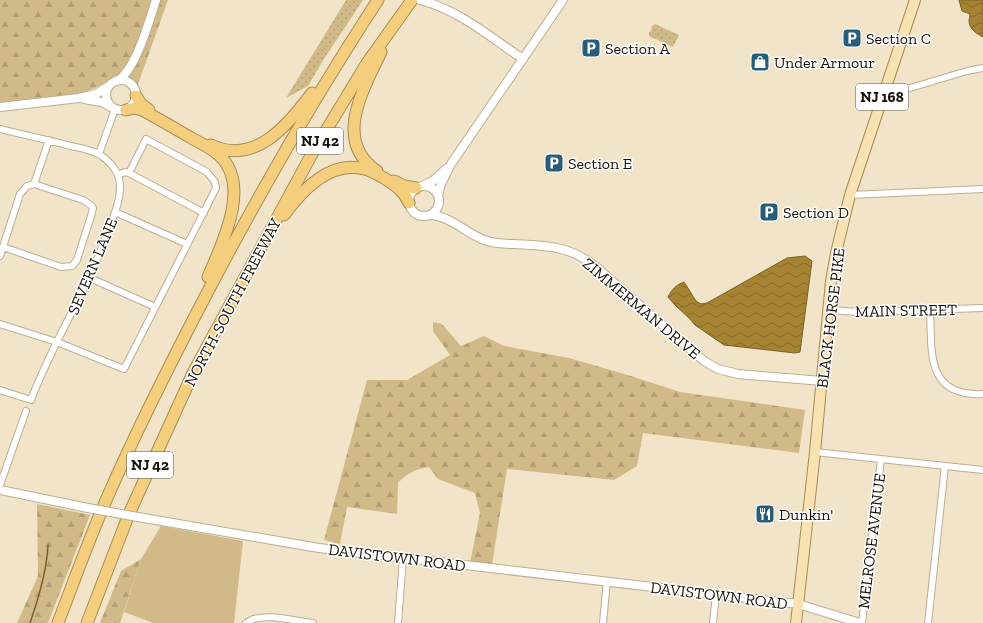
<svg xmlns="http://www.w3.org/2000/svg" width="983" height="623" font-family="'Zilla Slab',serif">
<defs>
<pattern id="grass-dots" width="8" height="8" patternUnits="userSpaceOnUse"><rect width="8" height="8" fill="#d2ba88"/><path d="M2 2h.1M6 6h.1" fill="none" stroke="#b39f74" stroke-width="1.8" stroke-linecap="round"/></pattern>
<pattern id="forest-firs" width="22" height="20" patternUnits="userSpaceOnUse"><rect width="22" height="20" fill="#d2ba88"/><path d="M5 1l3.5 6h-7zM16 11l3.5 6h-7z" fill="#b39f74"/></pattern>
<pattern id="water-waves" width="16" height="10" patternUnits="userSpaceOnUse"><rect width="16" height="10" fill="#a68333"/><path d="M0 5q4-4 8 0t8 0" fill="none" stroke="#866a29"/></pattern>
</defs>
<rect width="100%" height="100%" fill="#f1e4c9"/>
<path fill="url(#grass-dots)" d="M346,0h17l-41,62 -14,24 -22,12z
M655,24l24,11 -6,12 -24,-11v-4h1l2,-4 -1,-1z"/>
<path fill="url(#forest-firs)" d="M0,0h168l-31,87 -22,-11 -16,10 -18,8 -81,10z
M433,322l9,2 19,22 23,-10 20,10 65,12 62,18 49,16 125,18 -6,43 -156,-20 -6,33 -23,14 -107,-11 -15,96 -22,-2 10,-50 -5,-20 -37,-14 -9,-12c-15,3 -20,5 -31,16l-1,31 -50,-7 -7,37 -16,-4 43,-160h40l43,-25 -17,-24z
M37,504l53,11 -42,108h-31l21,-47z
M141,559l-21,64h-20l21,-52z"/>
<path fill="#d2ba88" d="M161,526l82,15 -9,82h-81l-29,-11 17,-53z"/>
<path fill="url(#water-waves)" stroke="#7a6126" d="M959,0h24v37c-6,-3 -14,-8 -14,-16 0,-2 1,-4 1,-7l-8,-3z
M805,256l7,5 -12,91 -5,1 -71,-8 -29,-20 -5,-6 -15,-14 -7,-8c4,-8 8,-12 16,-15l12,19 5,3 6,-1 80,-45z"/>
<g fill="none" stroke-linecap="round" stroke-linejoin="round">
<path stroke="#7a6126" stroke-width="1.5" d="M30,623c8,-23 17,-54 18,-78"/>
<defs>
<path id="minor" d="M885,89l8,2h7l67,-20 16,-3
M0,129c24,6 48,11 71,17 9,2 22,4 29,9 10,6 19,17 20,29 1,15 -6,31 -11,44 -20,60 -56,113 -78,172l-31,-10
M99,154l16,-45
M118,175l7,-3 4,1 75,40
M850,195l133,-6
M115,212l72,32
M3,247l58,20 11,-1 5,-6 14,-44 2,-8 -1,-2 -9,-6 -49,-16
M0,256l20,-62 7,-8 7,-2 15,-44
M90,278l65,29
M828,310l31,2 124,-4
M930,310c2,41 -5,87 53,84
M0,324l57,18 67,27 92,-181 -1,-6 -8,-10 -61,-33 -17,34
M815,452l168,18
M0,485l26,-74
M246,623c15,-12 49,-2 67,0
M398,623l5,-65
M603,623l4,-42
M713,623l3,-29
M862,623l19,-164
M928,623l17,-157"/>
<path id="tertiary" d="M420,0c39,10 70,37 103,59
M106 95a15 15 0 1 1 30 0a15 15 0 1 1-30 0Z
M117,81c19,-11 32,-60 39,-81
M84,99l18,3 9,5
M0,107l79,-9 17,-4 13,-8
M424,185l9,-4 13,-12
M409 201a15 15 0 1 1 30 0a15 15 0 1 1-30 0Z
M438,195l3,-11 10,-20 112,-164
M432,215c19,2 34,18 52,25 9,3 20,4 30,4 32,2 54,1 81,22l109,95 14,8 20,5 84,7
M0,490l88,18
M138,517l181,31 479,56 62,19"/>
<path id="primary" d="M796,623l19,-171 16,-171 5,-28 14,-58 65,-195"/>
<path id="motorway" d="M136,96l5,8 8,6
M126,110l9,-2 7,2c17,9 34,19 51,29 8,4 18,9 26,16 33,30 3,89 -11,122
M211,145c44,21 77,-20 101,-52
M377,171c-45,-30 -13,-83 4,-119
M394,181l10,5 12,2
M284,215c18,-25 46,-55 80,-46 7,1 14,6 20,9 11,7 20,13 25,25
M58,623c16,-42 31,-84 49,-125 30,-69 64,-136 99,-203 53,-101 109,-199 172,-295
M87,623l42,-109 65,-143 119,-219 54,-89 45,-63"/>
</defs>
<use href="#minor" stroke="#bbae94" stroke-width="8"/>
<use href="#tertiary" stroke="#bbae94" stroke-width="10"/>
<use href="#primary" stroke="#a68c54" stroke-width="12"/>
<use href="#motorway" stroke="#a68c54" stroke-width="13"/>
<use href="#minor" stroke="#fff" stroke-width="6"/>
<use href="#tertiary" stroke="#fff" stroke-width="8"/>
<use href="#primary" stroke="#f8e2b1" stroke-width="10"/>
<use href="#motorway" stroke="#f4ce7d" stroke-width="11"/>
<defs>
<path id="tertiary-bridge" d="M88,508l50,9"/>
</defs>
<use href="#tertiary-bridge" stroke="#bbae94" stroke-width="10" stroke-linecap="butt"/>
<use href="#tertiary-bridge" stroke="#fff" stroke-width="8"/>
</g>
<defs>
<symbol id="parking-square" viewBox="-11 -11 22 22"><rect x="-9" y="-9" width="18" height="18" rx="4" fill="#285d79" stroke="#fff"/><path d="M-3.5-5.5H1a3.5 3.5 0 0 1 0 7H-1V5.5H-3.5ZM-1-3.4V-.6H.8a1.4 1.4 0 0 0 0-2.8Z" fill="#fff"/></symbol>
<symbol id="shop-square" viewBox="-11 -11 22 22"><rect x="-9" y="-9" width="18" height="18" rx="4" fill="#285d79" stroke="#fff"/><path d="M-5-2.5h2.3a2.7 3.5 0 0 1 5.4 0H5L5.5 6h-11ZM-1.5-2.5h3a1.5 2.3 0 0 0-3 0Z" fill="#fff"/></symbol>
<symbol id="restaurant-square" viewBox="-11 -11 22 22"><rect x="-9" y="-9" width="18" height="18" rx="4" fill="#285d79" stroke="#fff"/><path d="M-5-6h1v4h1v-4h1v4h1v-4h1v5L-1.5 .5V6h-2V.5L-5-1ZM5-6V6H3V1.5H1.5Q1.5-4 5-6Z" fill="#fff"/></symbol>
</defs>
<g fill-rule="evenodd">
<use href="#parking-square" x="841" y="27" width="22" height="22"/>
<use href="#parking-square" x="580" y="37" width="22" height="22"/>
<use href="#shop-square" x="749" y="51" width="22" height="22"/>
<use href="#parking-square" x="543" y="152" width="22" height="22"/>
<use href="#parking-square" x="758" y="201" width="22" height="22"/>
<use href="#restaurant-square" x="754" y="503" width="22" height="22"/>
</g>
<g text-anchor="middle" stroke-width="3" stroke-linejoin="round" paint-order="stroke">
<g fill="#fff" stroke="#5b5851" stroke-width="1">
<rect x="856" y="84" width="52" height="26" rx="3"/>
<rect x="297" y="128" width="46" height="26" rx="3"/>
<rect x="127" y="452" width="46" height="26" rx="3"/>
</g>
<g font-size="15" font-weight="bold" fill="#151107">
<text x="882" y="102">NJ 168</text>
<text x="320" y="146">NJ 42</text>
<text x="150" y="470">NJ 42</text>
</g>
<g font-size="16" fill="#151107" stroke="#fff" text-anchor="start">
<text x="866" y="44">Section C</text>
<text x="605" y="54">Section A</text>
<text x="774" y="68">Under Armour</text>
<text x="568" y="169">Section E</text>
<text x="783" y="218">Section D</text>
<text x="779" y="520">Dunkin'</text>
</g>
<g font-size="16" fill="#151107" stroke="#fff">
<text transform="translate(92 266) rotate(-67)" y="6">SEVERN LANE</text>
<text transform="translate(232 302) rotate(-62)" y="6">NORTH-SOUTH FREEWAY</text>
<text transform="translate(642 308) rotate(40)" y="6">ZIMMERMAN DRIVE</text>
<text transform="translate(906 310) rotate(-1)" y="6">MAIN STREET</text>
<text transform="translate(830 318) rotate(-83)" y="6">BLACK HORSE PIKE</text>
<text transform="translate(871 541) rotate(-83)" y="6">MELROSE AVENUE</text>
<text transform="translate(397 557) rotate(7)" y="6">DAVISTOWN ROAD</text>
<text transform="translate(719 595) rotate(7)" y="6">DAVISTOWN ROAD</text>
</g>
</g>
</svg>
